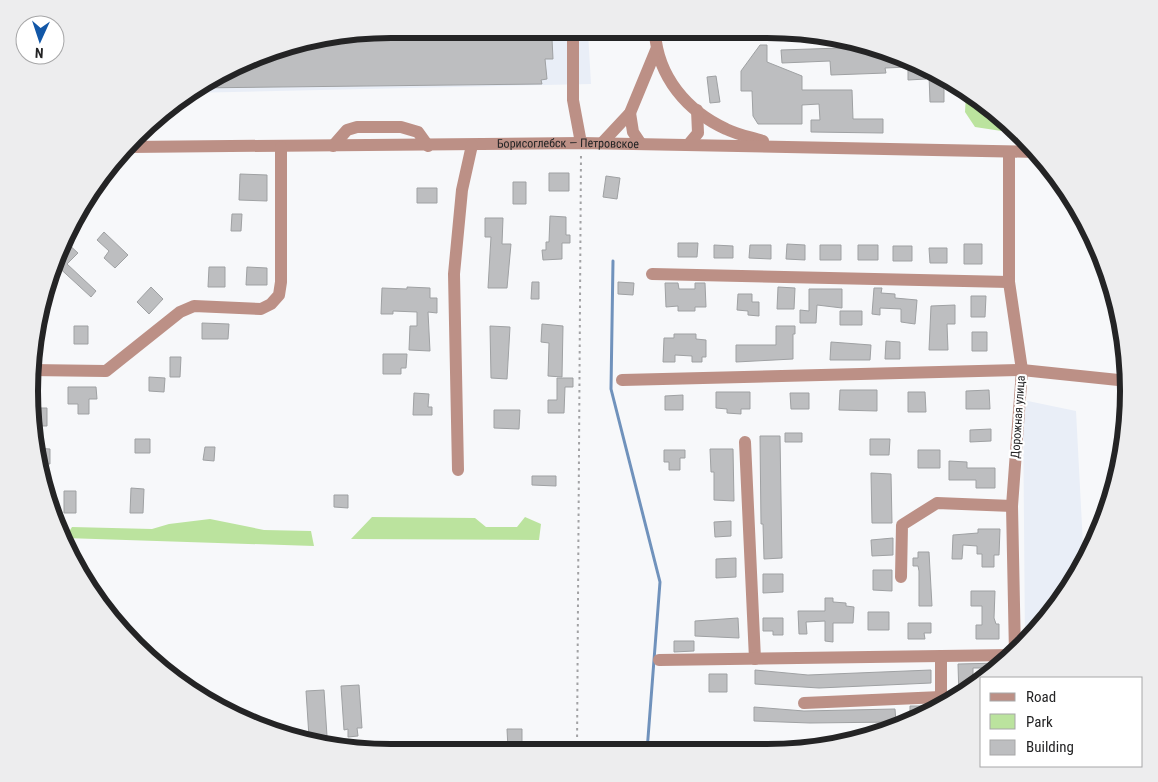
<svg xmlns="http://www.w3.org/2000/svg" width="1158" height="782" font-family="'Roboto Condensed',sans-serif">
<rect width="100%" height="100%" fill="#f7f8fa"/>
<path fill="#e9eef7" d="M391,29l197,3 3,52 -404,9 88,-45z
M1023,400l53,11 8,153 -16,28 -43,53z"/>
<path fill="#bbe39e" d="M966,94l56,40 -47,-7 -10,-15z
M372,517l103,1 11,9h31l8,-10 16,7 -2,16 -188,-1z
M210,519l54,11 47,1 3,15 -249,-8 7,-11 80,2 17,-5z"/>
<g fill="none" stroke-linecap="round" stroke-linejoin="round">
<path stroke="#7092bc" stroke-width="3" d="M613,261l-2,128 49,193 -13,169"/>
</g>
<path fill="#bdbec0" stroke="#9fa1a3" d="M328,39h224l1,20h-8l2,20 -6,1 1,4 -349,4 82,-40z
M760,45h7v17l35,14v14h50l1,29h30v14l-72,-1v-12h9l-1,-16 -17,1v19h-44l-5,-8 -1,-25h-11v-20z
M870,47l55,18 1,14 -18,1v-13l-23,1 1,5 -55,2 -1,-14 -48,2 -1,-13z
M929,75h10l5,3v24h-14z
M716,76l4,26 -10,1 -3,-26z
M549,173h20v18h-20z
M240,174l27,1v26l-28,-1z
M606,176l14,2 -3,21 -14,-2z
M513,182h13v22h-13z
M417,188h20v15h-20z
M232,214h10l-1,17h-10z
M550,216l16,1v18h4v8h-8v16l-19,1 -1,-10h4v-8h3z
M485,218h18l-1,26h9l-4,44h-19l3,-51h-6z
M104,232l24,23 -13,13 -11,-10 5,-7 -12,-11z
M66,242l12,11 -11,11 29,27 -5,6 -37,-34 2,-10z
M678,243h20l-1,14h-19z
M787,244l18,1v15l-19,-1z
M964,244h18v20h-18z
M714,245l19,1v12h-19z
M750,245h21v14l-22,-1z
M820,245h21v15h-21z
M858,245h20v15h-20z
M893,246h19v15h-19z
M929,248h18v15h-17z
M209,267h16v20h-17z
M247,267l20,1v17h-21z
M532,282h7v17h-8z
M618,282l16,1 -1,12 -15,-1z
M665,283h13l1,6h16v-6h10l1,24h-11v4h-17v-5l-12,1z
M151,287l12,12 -14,15 -12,-12z
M407,287l23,1v10h7v15l-9,-1 2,39 -21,-1 1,-24h7v-14l-24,-1v3h-12l1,-26 25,1z
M778,287l17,1 -1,21h-17z
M874,288h8l-1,5 14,1v4l22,2 -2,24 -14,-2v-13l-21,-1v7l-8,-1z
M809,289h33v19l-25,-3 -1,18h-16v-13l9,1z
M738,294h14v8h7v14l-11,-1v-4l-11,-1z
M971,296h15l-1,21h-14z
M955,305v19h-8l1,26h-19l2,-44z
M840,311h22v14h-22z
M202,323l27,1 -1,15h-26z
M542,324l21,2 -1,51 -14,-1 1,-33 -8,-1z
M74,326h14v18h-14z
M490,326l20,1 -3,52 -16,-1z
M776,326h19v8h-2v25l-57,3v-17h40z
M972,332h15v19h-15z
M674,334h22v5l10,1v17h-4v5h-10v-6l-17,-1v7h-12l1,-24h10z
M886,341l14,1v17h-15z
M831,342l40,3 -1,15h-40z
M383,354h24l-1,14h-5v6h-18z
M170,357h11l-1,20h-10z
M149,377l16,1 -1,14 -15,-1z
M557,378h16v9h-8l-1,26h-16v-13h9z
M68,387h28l1,12h-8v15h-11v-10h-10z
M840,390h37v21l-38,-1z
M989,390l1,19h-24v-18z
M716,392h34v17h-9v5l-14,-1v-4l-11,-1z
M908,392h17l1,20h-18z
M414,393l15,1 -1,13h4v8h-19z
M790,393h19v16h-18z
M683,395v15h-18v-14z
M32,408h15v18h-14z
M494,410h26l-1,19 -25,-1z
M991,429v12l-21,1v-12z
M785,433h17v9h-17z
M760,436h20l2,122 -18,1 -1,-35h-2z
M135,439h15v14h-15z
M870,439h20l-1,16h-19z
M205,447h10l-1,14 -11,-1z
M35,448l15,1v15h-14z
M710,449h23l1,52 -20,-1v-28h-3z
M664,450h21v8h-5v12h-11v-8h-5z
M918,450h22v18h-22z
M949,461l18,1v6h28v20h-19v-8h-27z
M871,473l20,1 1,49h-20z
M532,476h24v10l-24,-1z
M131,488l13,1 -1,24h-13z
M64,491h12v22h-12z
M334,495h14v13l-14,-1z
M731,521v15l-16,1 -1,-15z
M978,529h22l-1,26h-5v12h-12v-13h-5v-8l-14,-1 -1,14h-10l1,-24 25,-2z
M893,538v17l-21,1 -1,-16z
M918,552h11l3,54h-13v-35l-1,-5h-5v-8h5z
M736,558v19l-20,1v-19z
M873,570h19v21l-19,-1z
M763,574h20v18l-20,1z
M971,591h24l-1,27 2,6h3v15h-23v-14h6v-19h-11z
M825,598h8v4l13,1v3l8,1 -1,16h-20v19l-8,-1v-20l-19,1 1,12h-8l-1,-23h27z
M868,612h21v18h-21z
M738,618l1,20 -44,-2v-15z
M763,618h20v17h-10v-4h-10z
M908,623h23v10h-7l1,6h-17z
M674,641h20v10l-20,1z
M1001,663l-11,12 -1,-7h-16v20l-14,9 -1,-33z
M755,670l53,5 123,-5v13l-112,5 -64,-4z
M709,674h18v18h-18z
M359,685l3,43h-5l1,8 -10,1v-8l-4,1 -3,-44z
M324,690l3,46 -18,1 -3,-46z
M910,706h22v6l-11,5 -11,1z
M754,707l50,4 91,-2 1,13 -86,1 -56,-2z
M507,729h15v20h-14z"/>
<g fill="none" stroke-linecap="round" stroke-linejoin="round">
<path stroke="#a2a2a4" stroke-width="2" stroke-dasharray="2.5 4" stroke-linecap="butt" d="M564,750l14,-7
M577,750l4,-597"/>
<g stroke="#bc9086" stroke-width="12">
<path d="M573,32v68l8,43"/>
<path d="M655,33c3,44 32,78 71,96 12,6 25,8 37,12"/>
<path d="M630,113l3,19 8,12"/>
<path d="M602,143l28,-30 26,-63"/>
<path d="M688,145l10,-12 -1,-23"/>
<path d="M333,146l14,-16 10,-3h44l17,5 10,14"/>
<path id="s1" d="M128,147l453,-4 456,9"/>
<path d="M1009,152v130l13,88 -10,136 3,148"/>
<path d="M652,274l357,8"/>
<path d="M30,370l76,1 74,-59 14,-6 67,3 10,-5 8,-9 2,-13v-135"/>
<path d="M622,380l400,-10 106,11"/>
<path d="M745,442l10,217"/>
<path d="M458,470l-4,-196 8,-84 10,-45"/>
<path d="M901,577l1,-52 35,-22 75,3"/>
<path d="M941,656v51"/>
<path d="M659,660l354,-5"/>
<path d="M804,703l137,-6"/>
</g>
</g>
<g text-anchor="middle" stroke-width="4.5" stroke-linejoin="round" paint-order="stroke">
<g font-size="12" fill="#242425" stroke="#fff">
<text dy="4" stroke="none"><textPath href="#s1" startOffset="440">Борисоглебск — Петровское</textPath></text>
<text transform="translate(1018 417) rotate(-86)" y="4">Дорожная улица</text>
</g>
</g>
<path d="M0 0H1158V782H0ZM391 38H767A353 353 0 0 1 1120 391V391A353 353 0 0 1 767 744H391A353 353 0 0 1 38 391V391A353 353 0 0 1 391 38Z" fill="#ededee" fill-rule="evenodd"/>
<path fill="none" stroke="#242425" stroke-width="6" d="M391 38H767A353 353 0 0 1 1120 391V391A353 353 0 0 1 767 744H391A353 353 0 0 1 38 391V391A353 353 0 0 1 391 38Z"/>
<rect x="980" y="677" width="162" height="90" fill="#ffffff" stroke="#a7a7a8"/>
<rect x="990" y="693" width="25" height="8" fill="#bc9086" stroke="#a7a7a8"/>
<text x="1026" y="702" font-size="15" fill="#242425">Road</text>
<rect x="990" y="714" width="25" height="15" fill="#bbe39e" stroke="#a7a7a8"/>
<text x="1026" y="727" font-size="15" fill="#242425">Park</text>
<rect x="990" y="740" width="25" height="15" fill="#bdbec0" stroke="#a7a7a8"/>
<text x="1026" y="752" font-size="15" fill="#242425">Building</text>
<g transform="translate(40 40) rotate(183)"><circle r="24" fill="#ffffff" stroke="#a7a7a8"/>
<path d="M0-4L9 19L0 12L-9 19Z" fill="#1257a7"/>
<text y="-8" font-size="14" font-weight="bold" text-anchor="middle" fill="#242425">N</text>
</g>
</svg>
